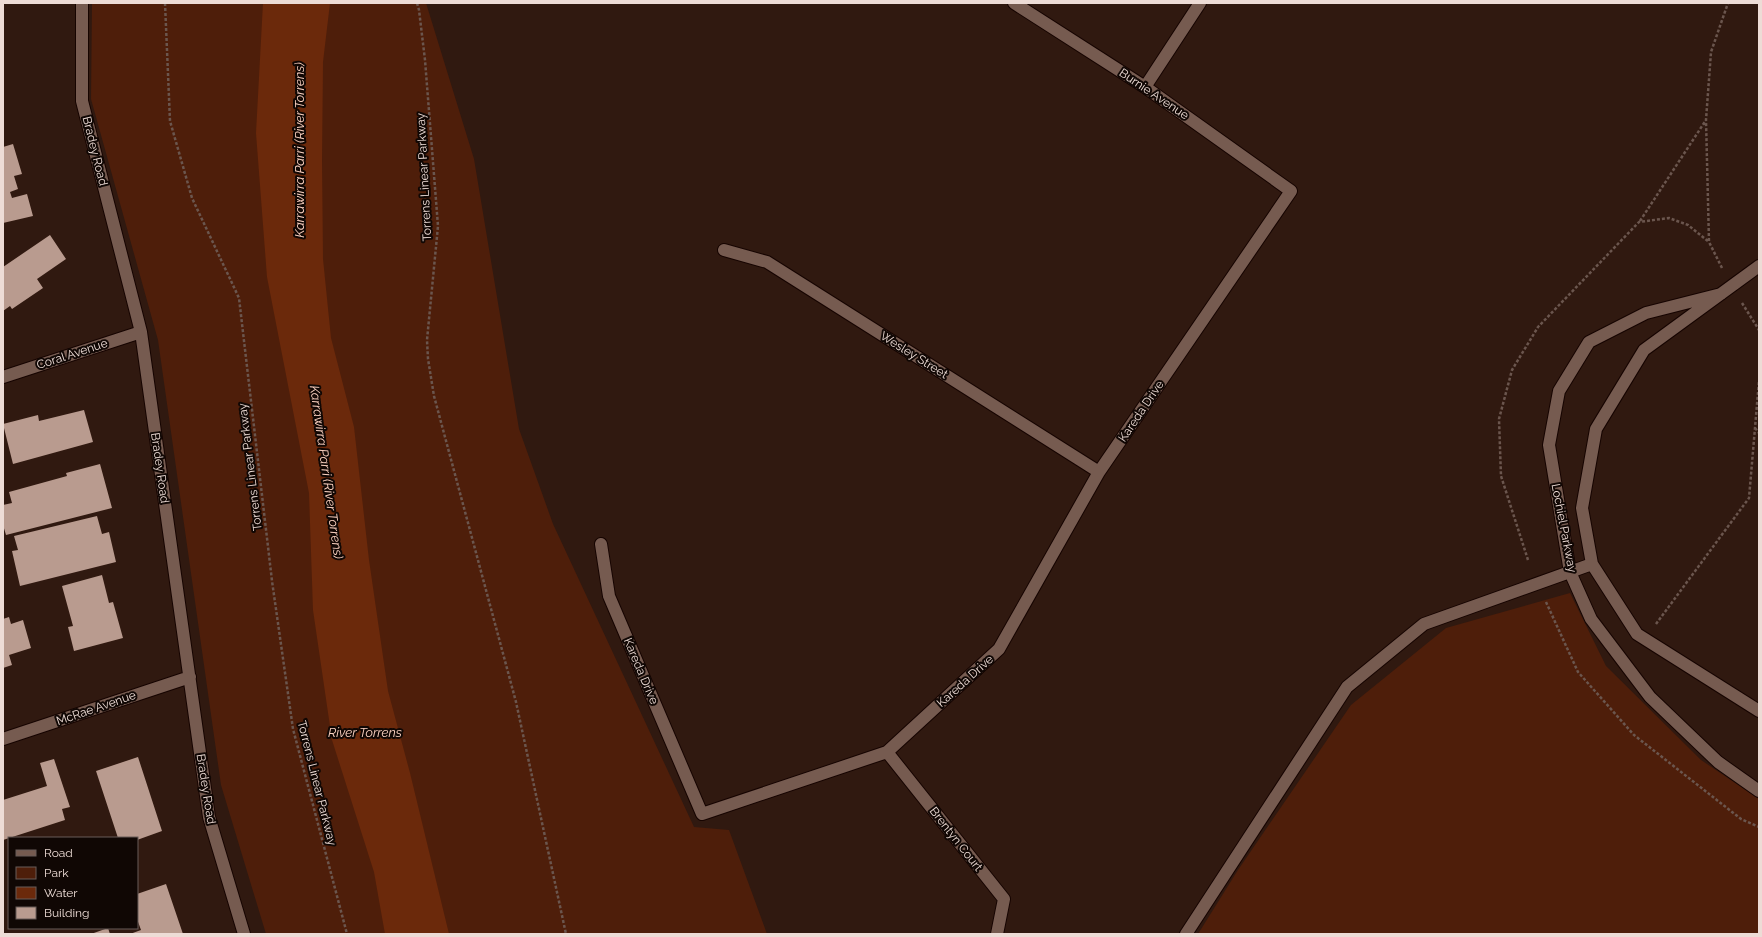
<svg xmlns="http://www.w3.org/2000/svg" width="1762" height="937" font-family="Raleway,sans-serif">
<rect width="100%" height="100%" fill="#301910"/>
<path fill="#4e1e0a" d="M92,3h334l48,156 45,270 34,95 141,303 35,3 38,104h-501l-45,-149 -63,-445 -67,-241z
M1570,593l36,73 95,94 58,39v135h-561l40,-64 113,-165 95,-77z"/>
<path fill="#6b290b" d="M263,3h67l-7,59 -1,99 1,98 8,79 23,89 15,133 19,131 22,82 39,161h-64l-11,-62 -42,-132 -19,-130 -4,-117 -42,-216 -11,-144z"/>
<path fill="#b99b8f" d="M13,144l9,30 -8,2 4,13 -8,3 2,6 15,-4 6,22 -30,7v-76z
M50,235l16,24 -29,20 6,9 -31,21 -2,-3 -7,5v-44z
M84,410l9,32 -80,22 -10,-40 35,-9 1,6z
M100,464l12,44 -106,27 -3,-10v-20l9,-2 -3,-11 58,-16 -1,-3z
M97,516l5,18 7,-2 7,30 -96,24 -8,-35 6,-1 -4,-14z
M102,575l7,28 4,-1 10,36 -49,13 -6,-24 5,-1 -11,-40z
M9,617l2,7 12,-4 8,28 -22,7 3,10 -9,3v-49z
M138,757l24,74 -25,9v-2h-19l-22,-67z
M54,759l16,48 -8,2 3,11 -62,20v-40l44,-14 -7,-23z
M166,884l17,50h-53l11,-4 -4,-11v-25z
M108,928l2,6h-19z"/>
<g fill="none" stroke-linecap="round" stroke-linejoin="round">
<defs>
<path id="minor" d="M82,3v98l59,231 68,485 35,117
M1145,87l55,-84
M724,250l43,12 332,210
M1759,266l-115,84 -48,79 -14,79 10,56 45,70 122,77
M1721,294l-75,19 -57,29 -30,49 -10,54 21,127 21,47 59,78 68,65 41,29
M3,377l138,-45
M601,544l8,52 93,218 185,-62 112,-103 100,-177 192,-281 -146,-104 -131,-84
M3,739l187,-62
M887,752l117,147 -7,35
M1186,934l161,-247 77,-63 168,-60"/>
</defs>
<use href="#minor" stroke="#160400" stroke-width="14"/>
<path stroke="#6b564e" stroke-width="2.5" stroke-dasharray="3 2" stroke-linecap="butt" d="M165,3l5,118 22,77 47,100 33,283 21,148 54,205
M417,3l2,7 6,50 13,166 -11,114 1,19 6,37 82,306 50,232
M1640,221l66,-101
M1722,268l-13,-26 -3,-122 5,-68 17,-49
M1742,303l17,27
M1755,428l4,5
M1528,560l-27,-84 -2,-57 13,-49 26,-43 101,-105 30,-4 19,7 21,17
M1546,602l32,70 56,63 107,84 18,8
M1656,624l93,-126 10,-117"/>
<use href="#minor" stroke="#765b50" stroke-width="12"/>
</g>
<g text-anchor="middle" stroke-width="4" stroke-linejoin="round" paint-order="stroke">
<g font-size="12" fill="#eddcd6" stroke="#100704">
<text transform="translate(1154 94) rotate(34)" y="4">Burnie Avenue</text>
<text transform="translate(95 151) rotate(76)" y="4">Bradey Road</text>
<text transform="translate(424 177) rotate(-93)" y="4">Torrens Linear Parkway</text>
<text transform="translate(72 354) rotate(-18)" y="4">Coral Avenue</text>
<text transform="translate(914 355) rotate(32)" y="4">Wesley Street</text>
<text transform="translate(1141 411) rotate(-56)" y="4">Kareda Drive</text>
<text transform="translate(250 467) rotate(-97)" y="4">Torrens Linear Parkway</text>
<text transform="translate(160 468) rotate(82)" y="4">Bradey Road</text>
<text transform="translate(1564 528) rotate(79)" y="4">Lochiel Parkway</text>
<text transform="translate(641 671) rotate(67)" y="4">Kareda Drive</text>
<text transform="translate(965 681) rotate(-42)" y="4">Kareda Drive</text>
<text transform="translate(96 708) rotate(-19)" y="4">McRae Avenue</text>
<text transform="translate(317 783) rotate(76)" y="4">Torrens Linear Parkway</text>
<text transform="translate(206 789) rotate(81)" y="4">Bradey Road</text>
<text transform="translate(956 839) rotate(52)" y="4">Brentyn Court</text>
</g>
<g font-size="13" font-style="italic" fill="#fdd3c2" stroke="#100704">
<text transform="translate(299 150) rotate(-90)" y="5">Karrawirra Parri (River Torrens)</text>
<text transform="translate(327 472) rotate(82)" y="5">Karrawirra Parri (River Torrens)</text>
<text x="365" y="737">River Torrens</text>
</g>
</g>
<rect width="1762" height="937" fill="none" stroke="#eddcd6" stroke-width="8"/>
<rect x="8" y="837" width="130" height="92" fill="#100704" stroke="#685c58"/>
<rect x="16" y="850" width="20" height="6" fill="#765b50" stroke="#685c58"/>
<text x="44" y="857" font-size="12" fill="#eddcd6">Road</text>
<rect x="16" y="867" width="20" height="12" fill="#4e1e0a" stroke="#685c58"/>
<text x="44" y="877" font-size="12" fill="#eddcd6">Park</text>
<rect x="16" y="887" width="20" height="12" fill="#6b290b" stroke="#685c58"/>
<text x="44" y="897" font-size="12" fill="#eddcd6">Water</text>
<rect x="16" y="907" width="20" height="12" fill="#b99b8f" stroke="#685c58"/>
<text x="44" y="917" font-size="12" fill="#eddcd6">Building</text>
</svg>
